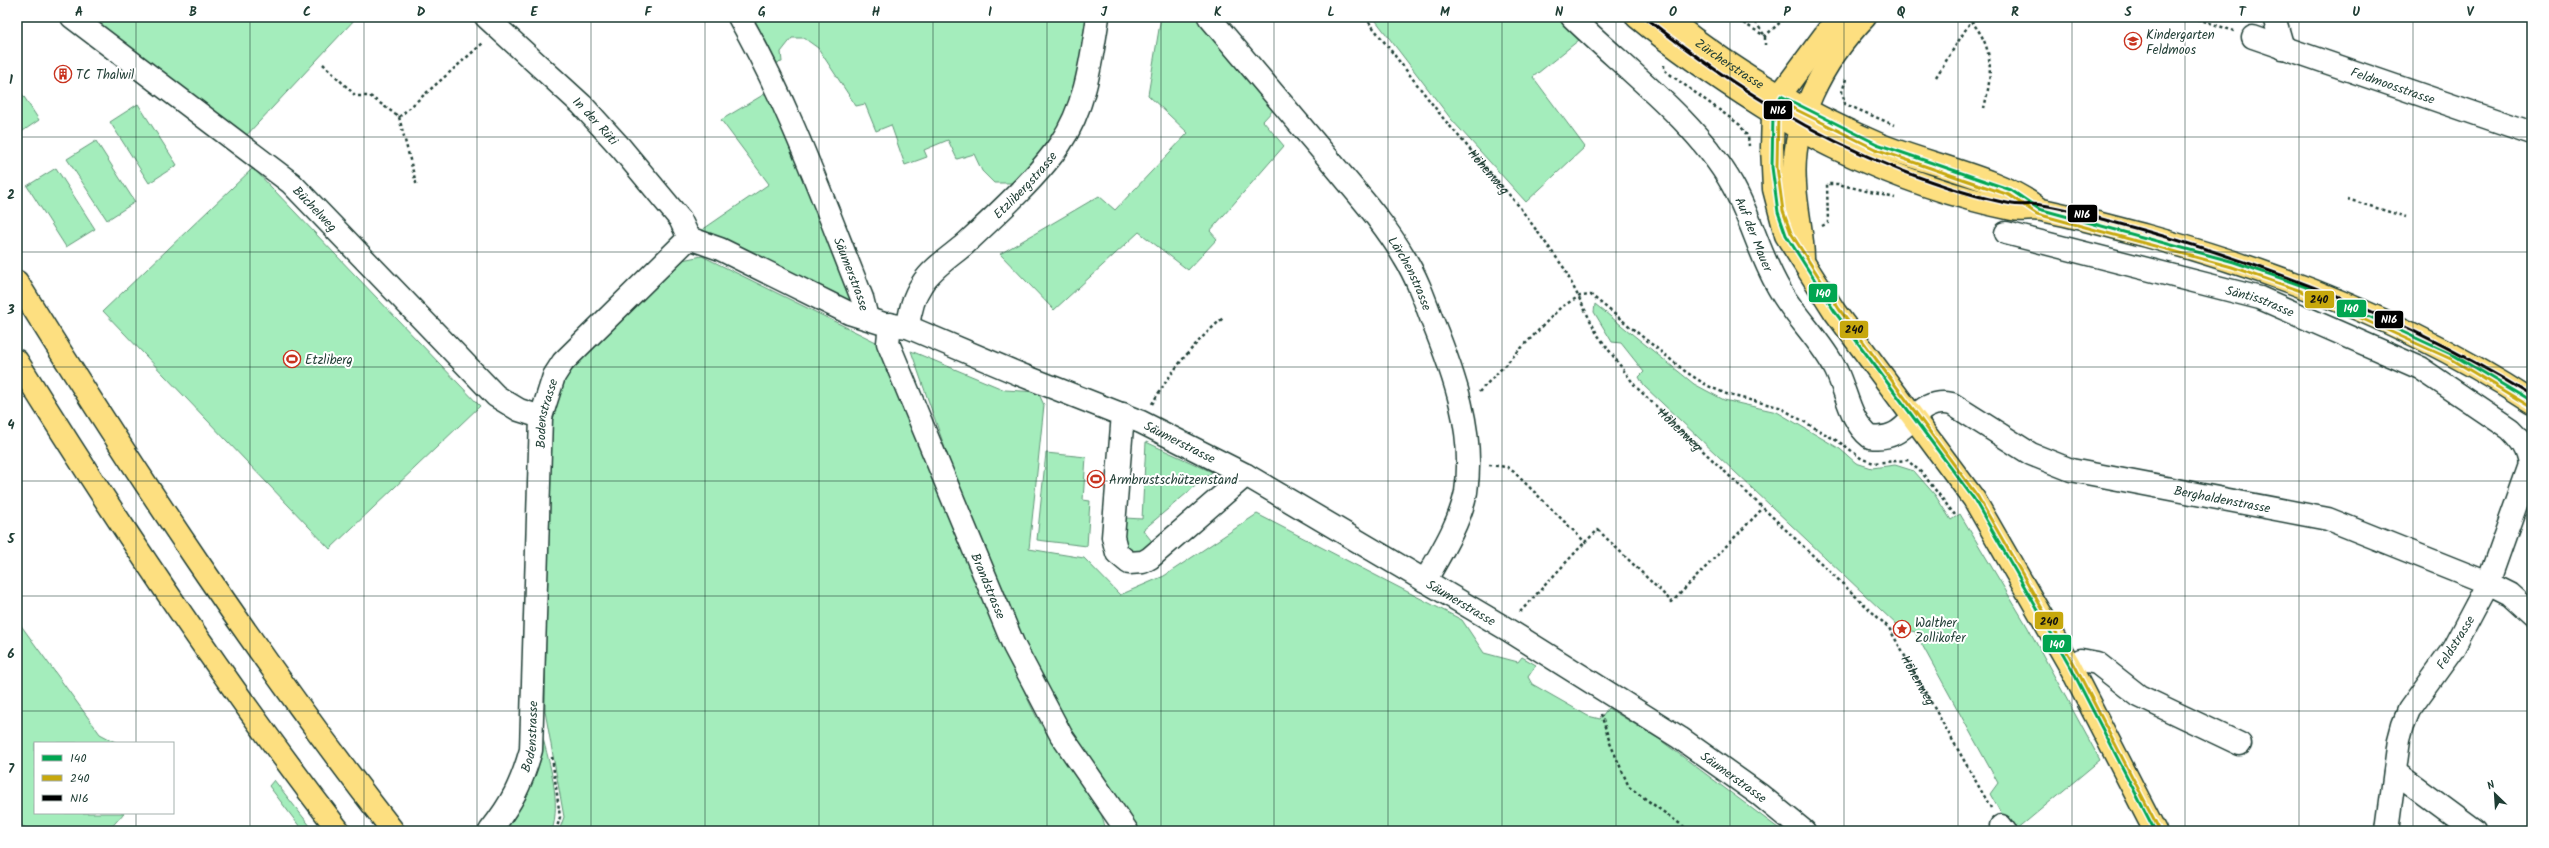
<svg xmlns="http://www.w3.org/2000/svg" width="2549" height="848" font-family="Kalam,sans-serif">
<rect width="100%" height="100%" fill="#fff"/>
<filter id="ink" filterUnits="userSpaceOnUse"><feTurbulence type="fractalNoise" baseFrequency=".025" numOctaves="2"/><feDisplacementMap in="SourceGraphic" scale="8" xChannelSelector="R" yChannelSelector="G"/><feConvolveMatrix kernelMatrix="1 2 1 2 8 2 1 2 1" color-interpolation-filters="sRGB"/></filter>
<g filter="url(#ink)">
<path fill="#a4edbc" stroke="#629578" d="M85,17h272l-113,121z
M753,17h338l-24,103 -52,63h-21l-12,-12 -8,-17 -17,5 -9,-19 -24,10 3,7 -22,8 -14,-40 -15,6 -11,-27 -9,2 -38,-58 -14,-10h-12l-11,14 1,10 -5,1z
M1161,17h37l77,91 -12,13 21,25 -74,85 7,8 -29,31 -49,-38 -85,78 -54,-56 99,-58 16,14 73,-77 -40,-38z
M1373,17h185l21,23 -46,37 52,70 -59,55 -75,-83z
M17,86l22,34 -22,15z
M773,89l79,213 -7,1 -143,-73 67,-46 -48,-64z
M138,104l39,61 -28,18 -39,-61z
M96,141l39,61 -28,18 -40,-61z
M56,168l39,61 -29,18 -39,-61z
M253,168l227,238 -150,143 -227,-238z
M702,256l176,87 138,330c8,17 15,35 24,50 22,35 58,66 66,108h-547l5,-14 -19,-106 3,-289 9,-40 120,-121z
M1595,304l99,80 30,16 53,12 63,37 16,14 16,5 23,-3 19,6 21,24 16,25 9,-6 67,112 73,134 -85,71h-4l-21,-37 8,-11 -83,-151 -16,-5 -255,-241 -5,-9 5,-5 -23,-29 -9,-1 -18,-30z
M911,351l94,39 33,2 6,13 -15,144 55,9 36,37 44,-19 93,-62 205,106 22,33 34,9 4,-5 14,8 -8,12 4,7 56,32 12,3 8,-11 51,31 123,92h-652l-59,-75 -89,-202z
M1146,442l66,30 -69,58 11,14 -15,9 -12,-6 -3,-9 1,-20 17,1z
M1046,453l40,4 -3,43 7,1 -3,45 -50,-6z
M17,620l83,114 17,9h-82v70h89l-16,18h-78l-13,-9z
M542,735c8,30 19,66 10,96h-51z
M274,780l40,51h-11l-34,-45z"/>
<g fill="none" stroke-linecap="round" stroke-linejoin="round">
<defs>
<g id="minor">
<path id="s2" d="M72,17l219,166 205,213 23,14 22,7"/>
<path id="s3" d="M486,17l96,88 39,43 59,71 9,19"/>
<path id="s4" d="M739,17c51,89 85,186 123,281l5,20"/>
<path id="s5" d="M1209,17c40,47 79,94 119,141 26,32 55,63 76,99 12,19 20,41 28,63 22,54 43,112 34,172 -6,31 -25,61 -41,89"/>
<path id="s6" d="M1572,17c52,51 124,104 160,167 20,35 28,74 49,108 16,27 41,50 55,78 11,23 14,51 34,67 43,6 40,-41 82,-33l79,50 40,16 257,49 160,64 22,11 22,20"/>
<path d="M2274,17l9,31"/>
<path id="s7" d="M2253,37l279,96"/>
<path id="s8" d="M2006,233l254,65 160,70 90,61c11,11 18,20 20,36l-42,118 -35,66 -44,61 -6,15 -4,15 -12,91"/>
<path id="s9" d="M689,238l31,11 129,64 35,11 24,3 111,47 122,48 105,53 259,153 175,110 80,57 44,36"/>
<path id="s10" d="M890,324l-2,19 126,303 47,89 66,96"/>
<path id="s11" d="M908,327c2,-16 5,-30 14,-43 9,-15 29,-28 42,-39 30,-28 74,-68 96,-101 26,-38 31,-83 38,-127"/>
<path d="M1123,414l-10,123 4,16 12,10 14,-1 7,-4 96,-83"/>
<path d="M2070,666l11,-6 16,3 42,33 101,48"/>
<path d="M2395,772l80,59"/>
<path d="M2001,826l4,5"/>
<path id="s12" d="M490,831c22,-28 31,-46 41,-81l10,-333 13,-41 9,-14 126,-124"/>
</g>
<g id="major">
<path d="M1637,17c40,33 81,61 125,89 24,15 47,30 73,42 55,26 117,49 177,61 10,2 20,-1 30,1 35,7 70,17 105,26 135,37 268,89 385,166"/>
<path id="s13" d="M1666,17c63,51 136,95 210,126 48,21 125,34 163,66"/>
<path d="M1838,17l-52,70 -13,26 -1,34 2,42 12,46 49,77 139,187 96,167 85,165"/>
<path d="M1803,259c0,-25 -7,-50 -8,-75 -5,-63 28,-123 70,-167"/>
</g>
<path id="highway" d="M17,282c117,189 239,373 376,549
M17,361c100,161 206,320 322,470"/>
</defs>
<use href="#minor" stroke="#1f3d34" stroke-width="25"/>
<use href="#major" stroke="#1f3d34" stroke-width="25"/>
<use href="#highway" stroke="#1f3d34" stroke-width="25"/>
<g stroke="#1f3d34" stroke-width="2.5" stroke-dasharray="3 3" stroke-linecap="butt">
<path id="s1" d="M1365,17l78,101 75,87 46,63 33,66 39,53 253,241 102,180"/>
<path d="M1733,17l32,19 21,-19"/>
<path d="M1752,17l13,19v9"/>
<path d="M2192,17l42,14"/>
<path d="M323,64l33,32h14l29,21 18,70"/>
<path d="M1664,65v5l76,55 8,12 1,9"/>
<path d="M1936,77l35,-56c24,27 21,55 13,87"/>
<path d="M1846,79l-4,13 3,12 49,21"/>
<path d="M399,117l84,-74"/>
<path d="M2347,199l59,18"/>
<path d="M1822,226l6,-3 -1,-39h11l57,14"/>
<path d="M1479,392l82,-85 19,-11 11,-1 95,77 22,14 21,9 50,12 65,38 18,14 12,4 33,-3 16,14 31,40 3,-2"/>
<path d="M1152,404c19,-33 42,-61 71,-86"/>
<path d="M1489,465l18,2 7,5 71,70 13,-12 74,72 91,-94"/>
<path d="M1520,612l65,-70"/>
<path d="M1601,714l9,29 19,44 61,44"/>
<path d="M552,757l8,60 -4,14"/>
</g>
<use href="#minor" stroke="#fff" stroke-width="22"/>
<use href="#major" stroke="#fddf80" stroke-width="22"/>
<use href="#highway" stroke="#fddf80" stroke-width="22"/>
<defs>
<path id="bus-1" d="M1781,96l-8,17 -1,54 6,45 8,23 49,77 139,187 96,167 85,165
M1781,96l96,48 134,46 28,19 195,53 69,24 152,70 77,46"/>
<path id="bus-2" d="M2159,829l-85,-165 -96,-167 -139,-188 -48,-76 -8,-22 -6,-44 1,-53 5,-11 92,46 134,46 28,19 195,53 69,24 152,69 76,46"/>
<path id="bus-3" d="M1645,17c77,62 162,117 255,153 36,14 74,27 112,34 10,2 20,-1 30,1 22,3 45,10 67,16 149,39 291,93 423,175"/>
</defs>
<use href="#bus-1" stroke="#fff" stroke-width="6"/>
<use href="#bus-2" stroke="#fff" stroke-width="6"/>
<use href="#bus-3" stroke="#fff" stroke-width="6"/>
<use href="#bus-1" stroke="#00a651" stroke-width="3"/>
<use href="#bus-2" stroke="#c7a80d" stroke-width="3"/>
<use href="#bus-3" stroke="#000" stroke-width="3"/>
</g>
</g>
<path fill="none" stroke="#1f3d34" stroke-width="1" stroke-opacity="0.55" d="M136,17v726M250,17v814M364,17v814M477,17v814M591,17v814M705,17v814M819,17v814M933,17v814M1047,17v814M1161,17v814M1274,17v814M1388,17v814M1502,17v814M1616,17v814M1730,17v814M1844,17v814M1958,17v814M2072,17v814M2185,17v814M2299,17v814M2413,17v814M17,137h2515M17,252h2515M17,367h2515M17,481h2515M17,596h2515M17,711h2515M136,813v18"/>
<defs>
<symbol id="school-ring" viewBox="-11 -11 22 22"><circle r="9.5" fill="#fff" stroke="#c8321e" stroke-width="1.5"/><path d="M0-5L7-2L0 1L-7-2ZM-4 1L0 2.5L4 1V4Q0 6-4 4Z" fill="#c8321e"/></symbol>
<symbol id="building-ring" viewBox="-11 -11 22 22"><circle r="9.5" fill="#fff" stroke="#c8321e" stroke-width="1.5"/><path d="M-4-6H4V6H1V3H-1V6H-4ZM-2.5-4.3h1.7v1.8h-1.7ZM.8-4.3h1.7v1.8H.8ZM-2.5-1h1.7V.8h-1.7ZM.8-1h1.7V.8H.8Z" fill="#c8321e"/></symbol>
<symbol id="stadium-ring" viewBox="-11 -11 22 22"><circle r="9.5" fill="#fff" stroke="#c8321e" stroke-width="1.5"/><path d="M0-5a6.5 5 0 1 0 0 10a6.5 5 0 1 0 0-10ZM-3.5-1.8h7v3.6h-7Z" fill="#c8321e"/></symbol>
<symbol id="sight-ring" viewBox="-11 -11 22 22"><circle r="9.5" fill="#fff" stroke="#c8321e" stroke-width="1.5"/><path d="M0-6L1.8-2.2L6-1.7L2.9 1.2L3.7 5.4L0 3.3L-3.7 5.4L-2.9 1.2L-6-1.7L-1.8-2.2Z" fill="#c8321e"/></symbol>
</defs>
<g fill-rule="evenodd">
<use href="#school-ring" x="2123" y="31" width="20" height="20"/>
<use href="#building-ring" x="53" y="64" width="20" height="20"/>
<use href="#stadium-ring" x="282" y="349" width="20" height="20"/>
<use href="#stadium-ring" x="1086" y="469" width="20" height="20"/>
<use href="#sight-ring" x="1892" y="619" width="20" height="20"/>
</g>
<g text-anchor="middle" stroke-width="4" stroke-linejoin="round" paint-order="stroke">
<g font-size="13" fill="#1f3d34" stroke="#fff" text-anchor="start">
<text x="2146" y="39">Kindergarten<tspan x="2146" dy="15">Feldmoos</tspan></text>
<text x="76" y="79">TC Thalwil</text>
<text x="305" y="364">Etzliberg</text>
<text x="1109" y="484">Armbrustschützenstand</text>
<text x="1915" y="627">Walther<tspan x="1915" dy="15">Zollikofer</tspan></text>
</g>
<g font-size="13" fill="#1f3d34" stroke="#fff">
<text dy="5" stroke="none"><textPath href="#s13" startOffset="79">Zürcherstrasse</textPath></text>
<text dy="5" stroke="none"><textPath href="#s7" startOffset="148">Feldmoosstrasse</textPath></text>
<text dy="5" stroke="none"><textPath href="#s3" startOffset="151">In der Rüti</textPath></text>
<text dy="5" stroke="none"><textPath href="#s1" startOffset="198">Höhenweg</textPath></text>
<text dy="5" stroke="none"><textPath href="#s11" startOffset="189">Etzlibergstrasse</textPath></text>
<text dy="5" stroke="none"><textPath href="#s2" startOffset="310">Büchelweg</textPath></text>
<text dy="5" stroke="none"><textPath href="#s6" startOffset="287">Auf der Mauer</textPath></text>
<text dy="5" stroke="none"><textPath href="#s4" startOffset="281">Säumerstrasse</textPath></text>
<text dy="5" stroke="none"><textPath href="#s5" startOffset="327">Lärchenstrasse</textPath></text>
<text dy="5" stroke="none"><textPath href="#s8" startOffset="263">Säntisstrasse</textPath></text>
<text dy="5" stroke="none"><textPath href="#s12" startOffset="429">Bodenstrasse</textPath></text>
<text dy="5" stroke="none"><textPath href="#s1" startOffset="521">Höhenweg</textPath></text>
<text dy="5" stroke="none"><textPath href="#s9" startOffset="533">Säumerstrasse</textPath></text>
<text dy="5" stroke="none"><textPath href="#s6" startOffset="906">Berghaldenstrasse</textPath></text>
<text dy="5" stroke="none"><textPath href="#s10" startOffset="282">Brandstrasse</textPath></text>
<text dy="5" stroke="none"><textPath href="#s9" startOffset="857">Säumerstrasse</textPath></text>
<text transform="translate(2455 642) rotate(-58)" y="5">Feldstrasse</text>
<text dy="5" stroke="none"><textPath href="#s1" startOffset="869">Höhenweg</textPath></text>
<text dy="5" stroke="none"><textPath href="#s12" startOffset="105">Bodenstrasse</textPath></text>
<text dy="5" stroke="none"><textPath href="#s9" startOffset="1181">Säumerstrasse</textPath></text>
</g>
</g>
<g stroke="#fff" stroke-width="1.5">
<rect x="1763" y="100" width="30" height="20" rx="4" fill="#000"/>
<rect x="2067" y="204" width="31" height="19" rx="4" fill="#000"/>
<rect x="1808" y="283" width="30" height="20" rx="4" fill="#00a651"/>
<rect x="2304" y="290" width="31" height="19" rx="4" fill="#c7a80d"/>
<rect x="2336" y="299" width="31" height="19" rx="4" fill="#00a651"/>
<rect x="2374" y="310" width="30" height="19" rx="4" fill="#000"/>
<rect x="1839" y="320" width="30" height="19" rx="4" fill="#c7a80d"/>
<rect x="2034" y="611" width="30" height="19" rx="4" fill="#c7a80d"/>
<rect x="2042" y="634" width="30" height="19" rx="4" fill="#00a651"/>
</g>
<g font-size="11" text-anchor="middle" font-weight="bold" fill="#fff">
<text x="1778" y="114">N16</text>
<text x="2082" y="218">N16</text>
<text x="1823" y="297">140</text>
<text x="2351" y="312">140</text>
<text x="2389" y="323">N16</text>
<text x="2057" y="648">140</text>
</g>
<g font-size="11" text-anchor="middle" font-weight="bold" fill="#111">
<text x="2319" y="303">240</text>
<text x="1854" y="333">240</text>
<text x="2049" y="625">240</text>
</g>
<rect width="2549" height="848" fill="none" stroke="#fff" stroke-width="44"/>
<rect x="34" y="742" width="140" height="72" fill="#ffffff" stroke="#a5b1ae"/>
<rect x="42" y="755" width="20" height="6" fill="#00a651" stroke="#a5b1ae"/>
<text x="70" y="762" font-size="12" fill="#1f3d34">140</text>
<rect x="42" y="775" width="20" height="6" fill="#c7a80d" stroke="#a5b1ae"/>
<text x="70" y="782" font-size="12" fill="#1f3d34">240</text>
<rect x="42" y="795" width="20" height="6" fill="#000000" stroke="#a5b1ae"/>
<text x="70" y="802" font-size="12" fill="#1f3d34">N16</text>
<g transform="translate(2495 794) rotate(335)" stroke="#ffffff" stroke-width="3" paint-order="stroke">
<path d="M0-3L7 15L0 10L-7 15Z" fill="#1f3d34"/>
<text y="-6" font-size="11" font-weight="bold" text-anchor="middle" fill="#1f3d34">N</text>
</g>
<rect x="22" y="22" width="2505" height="804" fill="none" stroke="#1f3d34" stroke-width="1.5"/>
<g font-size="13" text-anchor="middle" font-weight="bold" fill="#1f3d34">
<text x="79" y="16">A</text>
<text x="193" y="16">B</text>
<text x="307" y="16">C</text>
<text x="421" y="16">D</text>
<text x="534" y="16">E</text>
<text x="648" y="16">F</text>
<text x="762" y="16">G</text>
<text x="876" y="16">H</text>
<text x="990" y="16">I</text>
<text x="1104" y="16">J</text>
<text x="1218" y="16">K</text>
<text x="1331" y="16">L</text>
<text x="1445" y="16">M</text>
<text x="1559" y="16">N</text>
<text x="1673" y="16">O</text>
<text x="1787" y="16">P</text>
<text x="1901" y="16">Q</text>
<text x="2015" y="16">R</text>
<text x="2128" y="16">S</text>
<text x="2242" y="16">T</text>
<text x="2356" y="16">U</text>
<text x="2470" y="16">V</text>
<text x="11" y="84">1</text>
<text x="11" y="199">2</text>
<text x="11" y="314">3</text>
<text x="11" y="429">4</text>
<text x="11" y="543">5</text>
<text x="11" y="658">6</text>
<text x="11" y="773">7</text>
</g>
</svg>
